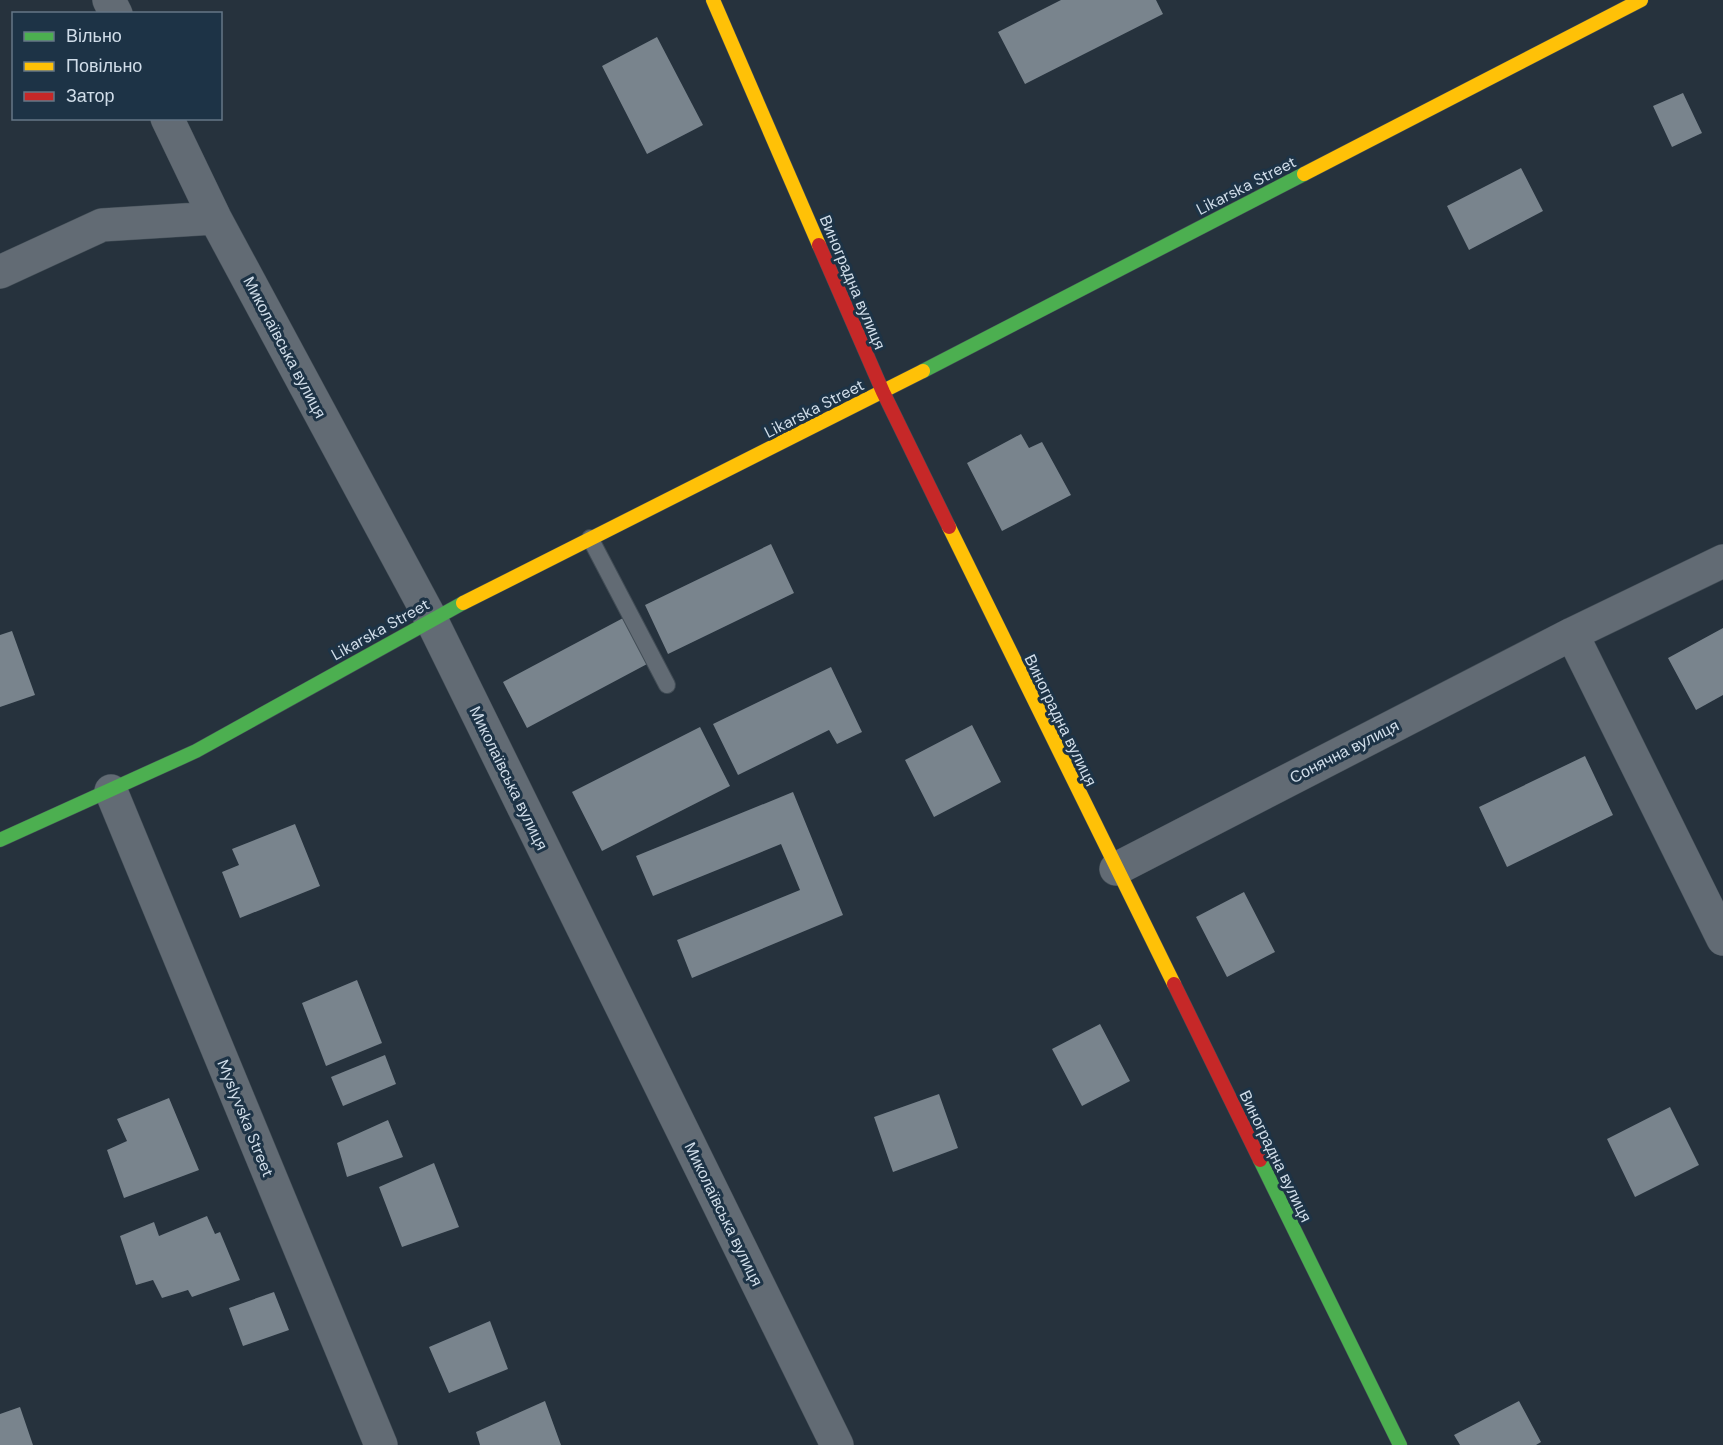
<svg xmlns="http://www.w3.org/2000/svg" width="1723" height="1445" font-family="'DM Sans',sans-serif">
<rect width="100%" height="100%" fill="#26323d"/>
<path fill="#79848d" d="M1061,0h95l7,14 -138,70 -27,-52z
M657,37l46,88 -56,29 -45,-88z
M1683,93l19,40 -30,14 -19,-41z
M1521,168l22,43 -74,39 -22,-44z
M1021,434l8,14 13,-6 29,53 -69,36 -35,-68z
M771,544l23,49 -126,61 -23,-49z
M625,617l24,46 -122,65 -24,-46z
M1723,628v67l-27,15 -28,-52z
M12,631l23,64 -35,12v-72z
M831,667l31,65 -25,12 -8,-14 -91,45 -25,-51z
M972,725l29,57 -67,35 -29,-57z
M700,727l30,59 -128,65 -30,-59z
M1585,756l28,59 -106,52 -28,-60z
M793,792l50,123 -151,63 -15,-38 123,-50 -19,-46 -128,52 -17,-40z
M295,824l25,62 -80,32 -18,-46 17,-7 -7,-16z
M1244,892l31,60 -48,25 -31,-60z
M357,980l25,63 -56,23 -24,-63z
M1100,1024l30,57 -48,25 -30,-57z
M385,1055l11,29 -53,22 -12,-29z
M939,1094l19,54 -65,24 -19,-55z
M169,1098l30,72 -75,28 -17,-48 20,-9 -10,-22z
M1670,1107l29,58 -64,32 -28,-58z
M388,1120l15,37 -56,20 -10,-34z
M434,1163l25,64 -57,20 -23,-60z
M207,1216l8,18 5,-2 20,48 -48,17 -4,-7 -26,8 -9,-18 -17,5 -16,-49 34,-14 5,14z
M274,1292l15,38 -46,16 -14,-38z
M490,1321l18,48 -59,24 -20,-46z
M545,1401l16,44h-81l-4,-13z
M1519,1401l22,41 -5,3h-76l-6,-10z
M20,1407l13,38h-33v-31z"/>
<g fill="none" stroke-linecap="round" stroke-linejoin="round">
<defs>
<path id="lane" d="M590,538l77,147"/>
<path id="street" d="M109,0l7,14
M167,118l48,100 216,401 406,826
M0,272l102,-47 113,-7
M1572,634l151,305
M111,791l270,654
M1116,869l456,-235 151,-73"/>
<path id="fast" d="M923,371l381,-197
M0,840l196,-89 267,-148
M1260,1160l140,285"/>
<path id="slow" d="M713,0l106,245
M1304,174l337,-174
M949,527l225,457
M463,603l460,-232"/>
<path id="jam" d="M819,245l64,147 66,135
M1174,984l86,176"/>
</defs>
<use href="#lane" stroke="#424d56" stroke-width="18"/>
<use href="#street" stroke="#424d56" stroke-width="34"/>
<use href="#fast" stroke="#424d56" stroke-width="15"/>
<use href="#slow" stroke="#424d56" stroke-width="15"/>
<use href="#jam" stroke="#424d56" stroke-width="15"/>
<use href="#lane" stroke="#626b74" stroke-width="16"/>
<use href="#street" stroke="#626b74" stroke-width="33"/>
<use href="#fast" stroke="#4caf50" stroke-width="14"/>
<use href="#slow" stroke="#ffc107" stroke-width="14"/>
<use href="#jam" stroke="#c62828" stroke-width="14"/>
</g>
<g text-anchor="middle" stroke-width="6" stroke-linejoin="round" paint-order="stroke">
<g font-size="16" fill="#d0dde9" stroke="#1d3346">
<text transform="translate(1246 185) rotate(-27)" y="6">Likarska Street</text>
<text transform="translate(853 282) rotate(67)" y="6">Виноградна вулиця</text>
<text transform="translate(285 347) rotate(62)" y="6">Миколаївська вулиця</text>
<text transform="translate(814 408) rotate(-27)" y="6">Likarska Street</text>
<text transform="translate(380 629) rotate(-29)" y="6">Likarska Street</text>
<text transform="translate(1061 720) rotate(64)" y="6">Виноградна вулиця</text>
<text transform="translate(1344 751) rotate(-27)" y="6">Сонячна вулиця</text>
<text transform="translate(509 778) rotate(64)" y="6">Миколаївська вулиця</text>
<text transform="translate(246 1118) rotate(68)" y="6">Myslyvska Street</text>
<text transform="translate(1276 1156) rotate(64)" y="6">Виноградна вулиця</text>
<text transform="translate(724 1214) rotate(64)" y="6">Миколаївська вулиця</text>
</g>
</g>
<rect x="12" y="12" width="210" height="108" fill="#1d3346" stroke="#657787" stroke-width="1.5"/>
<rect x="24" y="32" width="30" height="9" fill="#4caf50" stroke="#657787" stroke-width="1.5"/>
<text x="66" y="42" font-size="18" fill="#d0dde9">Вільно</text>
<rect x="24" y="62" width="30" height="9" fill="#ffc107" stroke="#657787" stroke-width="1.5"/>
<text x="66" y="72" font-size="18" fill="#d0dde9">Повільно</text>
<rect x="24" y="92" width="30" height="9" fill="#c62828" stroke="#657787" stroke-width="1.5"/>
<text x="66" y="102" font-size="18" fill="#d0dde9">Затор</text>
</svg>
